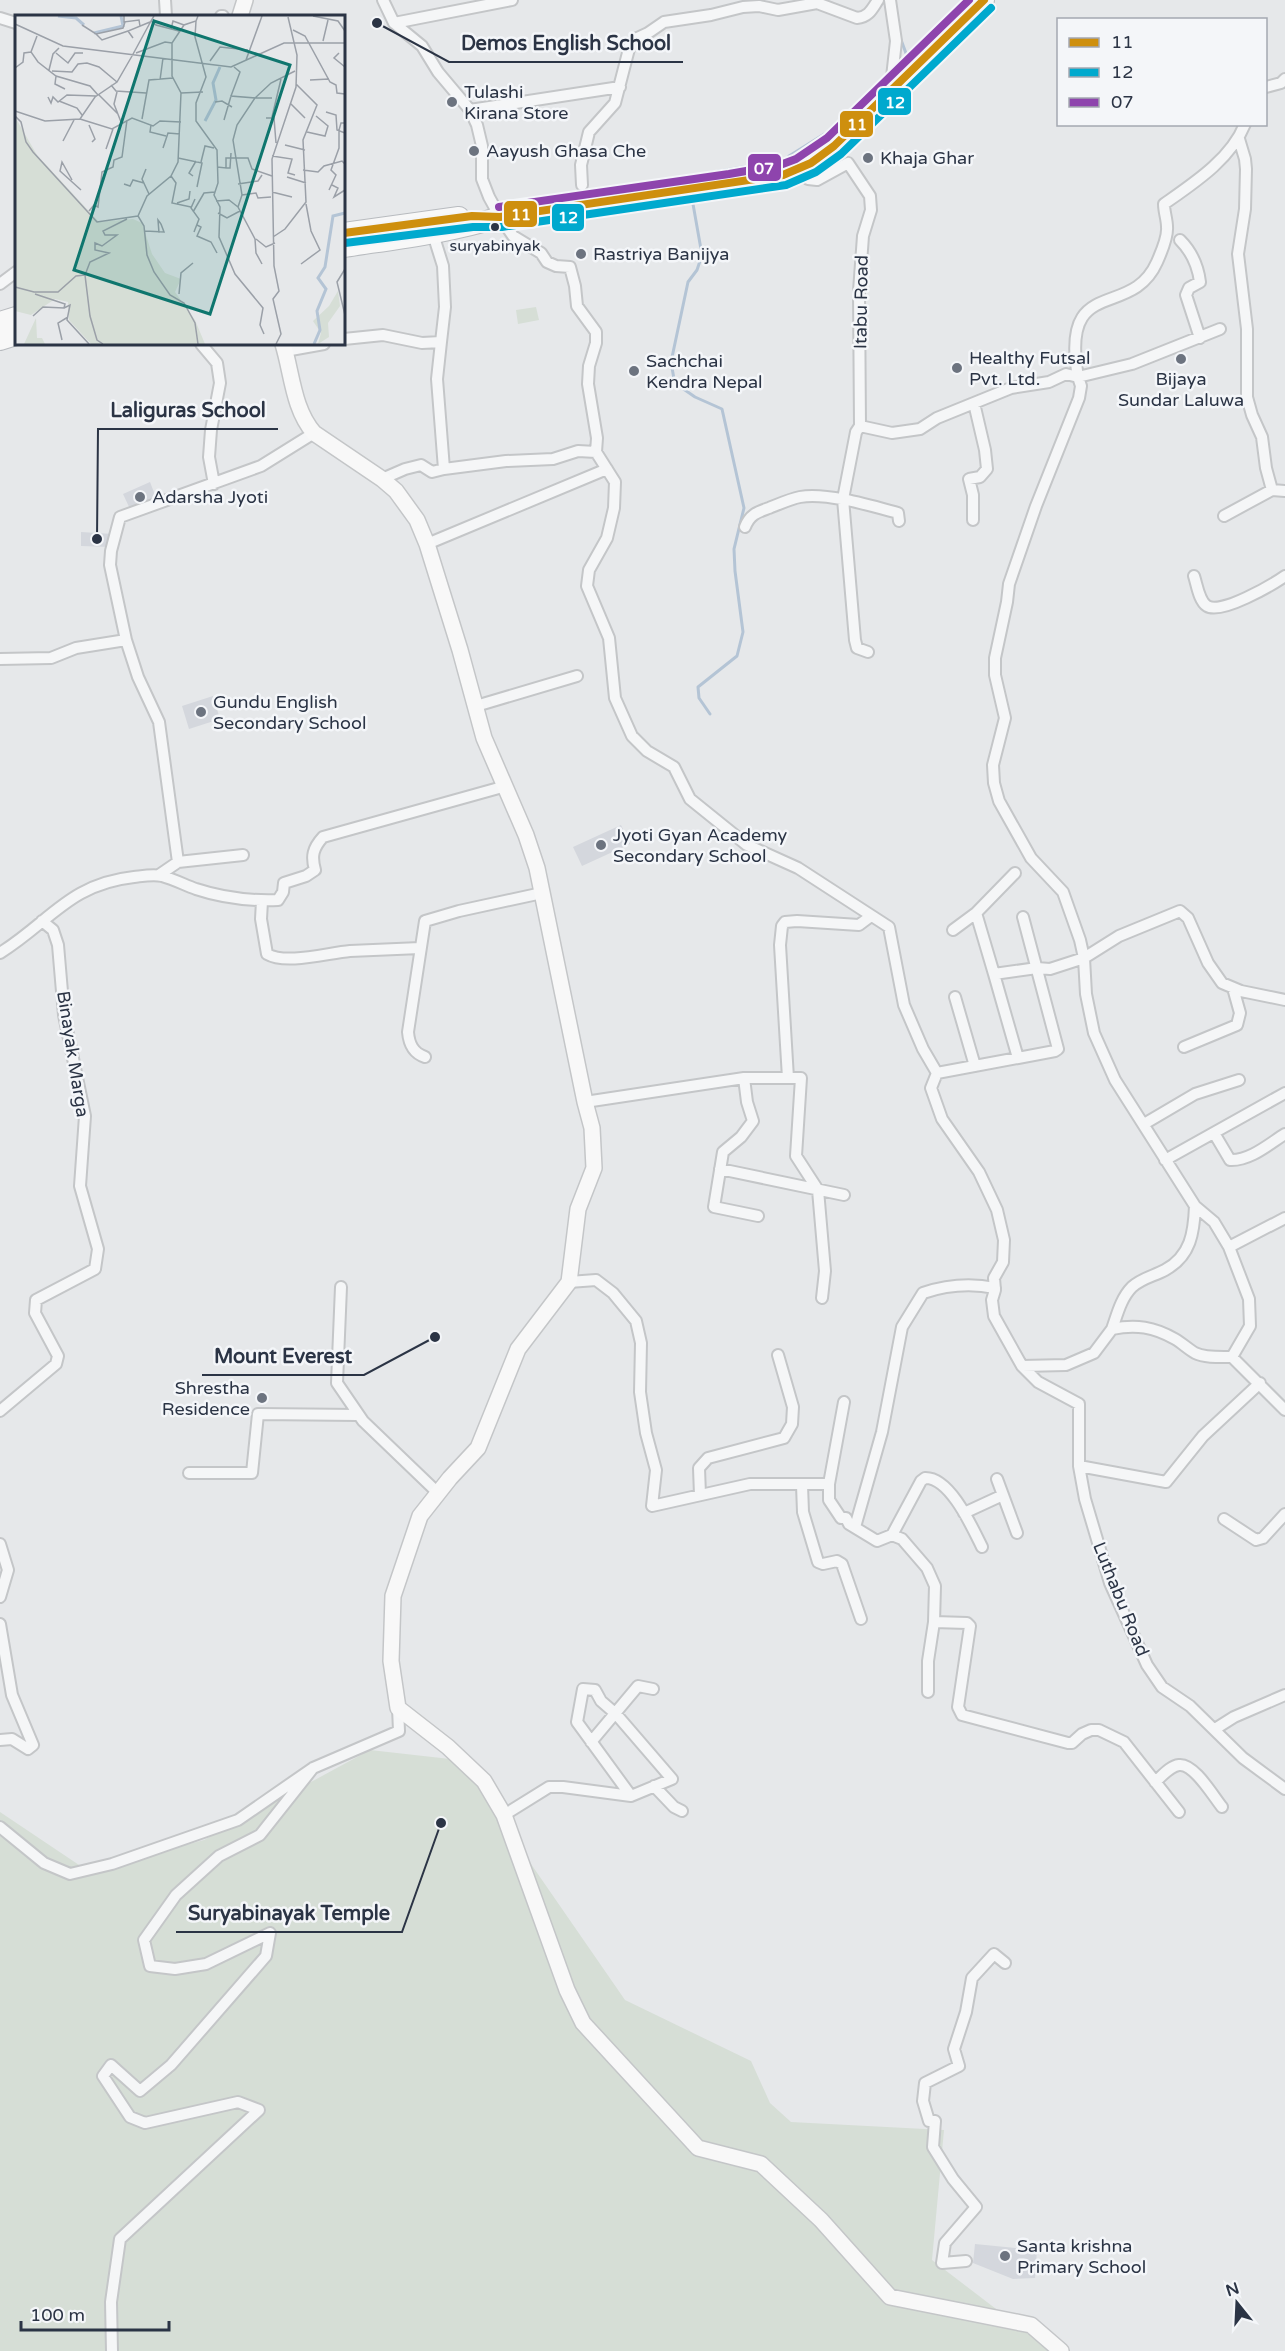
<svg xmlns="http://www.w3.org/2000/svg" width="1285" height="2351" font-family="'Varela Round',sans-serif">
<rect width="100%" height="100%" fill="#e6e8ea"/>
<path fill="#d4d7dd" d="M150,482l7,18 -26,11 -8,-17z
M81,532l32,2 -3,13 -29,-1z
M213,696l7,23 -31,10 -7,-23z
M621,825l9,19 -48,22 -9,-19z
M975,2244l62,6 -2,28 -22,1 -40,-16z"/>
<path fill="#d6ded6" d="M536,307l3,13 -21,4 -2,-14z
M370,1750l89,10 166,240 126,61 19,42 21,19 153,8 -12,130 119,91h-1051v-539l88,59 116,-31z"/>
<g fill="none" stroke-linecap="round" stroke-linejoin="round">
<path stroke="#b4c4d5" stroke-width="3" d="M897,67l10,-11 -7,-19
M789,156l37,-23 55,-53
M691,176l81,-14
M693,204l9,51 -5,15 -9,12 -17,80 3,17 8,9 13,9 27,12 22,99 -10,41 1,22 8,61 -6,24 -39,31 1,11 11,16"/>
<defs>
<path id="street" d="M165,0l1,16
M383,0l11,23 28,23 16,26 32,38 7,15 5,21v33l7,18 11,20 13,19 28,17 6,9 9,4 14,1 5,19 2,20 19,26v11l-7,23 -1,18 9,54 -1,14 19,30 -1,26 -7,30 -18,32 -2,16 22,52 6,60 17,38 15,15 27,16 16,32 57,46 51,23 91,59 15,78 19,44 14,24 -6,15 11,31 37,53 18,38 7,30 -1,22 -9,16 1,12 -3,10 2,16 28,50 16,16 41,22v62l6,33 25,84 37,82 15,22 28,19 53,52 42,31
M890,0l6,41 -4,36 7,7
M221,16h2
M0,18l16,5
M394,23l118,-23
M1266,87l15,-4 4,-4
M470,110l150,-23
M1239,139l6,20 1,10 -1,40 -7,45 9,75v68l5,18 10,22 4,31 6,22
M801,168l7,11 9,1 31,-17 22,33 1,14 -8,26 -4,55 1,135 32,7 28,-4 17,-11 74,-30 38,-6 17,-8 12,3 3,9 -2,12 -43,108 -27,78 -2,18 -12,56v17l10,43 -12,47 1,18 5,18 32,57 32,34 17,48 4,18 2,36 8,39 21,47 80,126 19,16 15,25 20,52 1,27 -18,31 53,53
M582,185l-1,-20 8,-33 26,-29 15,-58 5,-6 13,-6 16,-11 47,-7 32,-8 16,-1 19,4 39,-7 40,15c12,-1 15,-9 21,-18
M433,234l10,32 2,41 -4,35
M1180,240c11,11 18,26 20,42l-11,6 -3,7 14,43
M0,284l16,-12
M1220,329l-88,35 -54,13c-18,-104 53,-56 79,-115 4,-9 11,-25 10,-35 0,-8 -3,-15 -3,-23 30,-21 67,-45 81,-80
M344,339l39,-4 39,8 19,-1 -4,37 7,90 -12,3 -11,-7 -16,4 -23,10
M201,344l16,19 3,20 -9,47 -2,27 5,27
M285,351l39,-7
M860,426l-4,6 -13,67 12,141 2,8 11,4
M444,469l62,-8 47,-2 25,-8 18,1
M1224,516l48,-26 13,1
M973,520v-25l-4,-16 11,-2 7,-8 -2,-19 -11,-47
M745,527c5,-13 13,-15 24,-19 10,-4 21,-9 31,-11 26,-5 72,9 98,16l1,8
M427,544l180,-75
M1194,576c3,9 5,25 13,30 14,9 65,-21 78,-30
M0,659l51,-1 25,-10 50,-8
M476,706l101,-30
M178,862l65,-7
M159,875l19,-13 -19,-140 -21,-45 -12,-37 -16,-75 1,-14 9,-34 141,-51 53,-33
M262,901l-1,18 6,35c19,11 60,-1 83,-3 23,-1 46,-2 70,-3
M976,913l18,61
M953,930l23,-17 39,-40
M0,953c50,-31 69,-69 134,-76 9,-1 19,-3 28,-1 11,3 23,9 34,13 27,9 54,12 82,11l5,-8 1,-9 22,-7 9,-6c-4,-14 -2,-22 8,-33l183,-51
M955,997l20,69
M1184,1047l53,-22 3,-12 -7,-25
M425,1057c-12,-4 -16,-13 -17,-25l17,-111 34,-10 83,-18
M1018,1058l37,-7 3,-2 -35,-132
M937,1073l81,-15 -24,-84 43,-6 13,1 34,-11 35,-22 61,-25 8,7 20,45 14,20 19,8 44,9
M744,1078l3,24 6,19 -12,16 -18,15 -9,55 44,9
M788,1078l-8,-133 2,-19 3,-4 12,-1 62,4 12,-9
M585,1102l159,-24h57l-5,78 22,34 7,81 -3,27
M1144,1124l51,-30 44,-14
M1214,1133l16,27c20,1 39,-16 55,-26
M1165,1160l120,-67
M720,1169l124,26
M1229,1247l56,-29
M569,1282l27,-2 17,13 23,28 5,22 -1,49 6,41 10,37 -4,36 98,-22h79
M341,1287l-4,96 26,38 75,72
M1112,1329c5,-14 9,-31 20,-42 10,-9 22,-11 33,-17 26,-14 29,-38 30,-64
M1022,1366l44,-1 28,-12 18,-24c24,-5 42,-2 63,10 7,4 13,10 20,14 10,5 26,4 37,4
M844,1402l-15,82v16l12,18h5l3,6 28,17 15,-6 10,4 25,29 8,18 -1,36 -6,39v31
M0,1411l56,-47 2,-8 -23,-43 1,-13 59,-31 3,-20 -18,-63 5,-70 -21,-101 -6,-70 -5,-15 -11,-9
M1079,1466l87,16 37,-46 57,-53
M189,1473h63l6,-59 100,1
M997,1479l20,54
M802,1485l1,27 15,50 5,2 14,-3 5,3 19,55
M700,1495l-1,-27 9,-10 76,-20 8,-14 1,-17 -15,-52
M964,1513l39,-18
M1224,1519l32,21 7,-2 22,-24
M855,1527l27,-95 20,-105 21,-34c24,-8 47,-10 72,-5
M892,1535l29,-54 4,-3c25,-1 47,49 57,69
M0,1544l8,26 -8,27
M934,1622l33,1 3,3 -12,81 4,8 106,28h4l10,-9 9,-4h8l25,12 55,70
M0,1624l12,71 21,50 -5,4 -16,-10 -12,1
M1215,1729l19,-12 51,-22
M591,1742l47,-56 15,3
M1155,1782c7,-6 15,-16 24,-17 15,-2 34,31 43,42
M654,1786l20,21 8,4
M504,1815l45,-28h14l68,9 41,-17 -56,-65 -15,-13 -6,-11 -12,-1 -6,33 54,74
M0,1827l44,36 26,11 42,-10 126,-44 75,-52 86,-37 -1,-23
M966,2261l-24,2 3,-20 31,-36 -23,-28 -20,-32 2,-26h-6l-6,-20 2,-18 34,-17 -5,-17 12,-37 6,-34 22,-24 11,9
M112,2351l-1,-49 9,-63 139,-129 -21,-8 -93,21 -15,-6 -27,-41 8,-11 29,26 31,-26 95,-109 4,-23 -64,31 -31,5 -25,-3 -6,-26 32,-45 43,-39 41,-21 53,-67"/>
<path id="secondary" d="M240,16l5,-16
M283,344c9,29 10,65 31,89l68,46 14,12 21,29 10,24 33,106 24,88 42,97 11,33 48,234 7,26 2,40 -16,41 -9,73 -51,67 -40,99 -28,30 -30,38 -27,80 -2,65 7,47 50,39 36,34 20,34 63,175 16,33 115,125 63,16 60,56 69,77 141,28 30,26"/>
<path id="highway" d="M344,233l115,-16
M344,247c52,-8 105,-14 156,-30l283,-42 28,-12 23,-17 150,-146
M0,322l16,-5
M0,340l16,-5"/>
</defs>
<use href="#street" stroke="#c4c6c8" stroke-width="14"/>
<use href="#secondary" stroke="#c4c6c8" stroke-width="18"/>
<use href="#highway" stroke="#b8bbbf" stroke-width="22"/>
<use href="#street" stroke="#f5f6f7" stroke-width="10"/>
<use href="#secondary" stroke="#f8f8f8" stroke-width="15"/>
<use href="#highway" stroke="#f8f8f8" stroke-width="20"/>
<defs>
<path id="bus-1" d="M344,233l128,-17 28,1 283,-42 28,-12 23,-17 150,-146"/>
<path id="bus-2" d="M345,243l128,-16h29l284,-42 30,-13 25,-18 150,-146"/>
<path id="bus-3" d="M499,207l230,-33 51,-9 16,-6 31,-21 142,-138"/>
</defs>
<use href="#bus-1" stroke="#f4f6f9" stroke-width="12"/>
<use href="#bus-2" stroke="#f4f6f9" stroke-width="12"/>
<use href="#bus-3" stroke="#f4f6f9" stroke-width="12"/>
<use href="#bus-1" stroke="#ce8f0e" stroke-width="8"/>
<use href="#bus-2" stroke="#00a9ce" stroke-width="8"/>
<use href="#bus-3" stroke="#8e44ad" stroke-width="8"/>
</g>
<g fill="#6c737f" stroke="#f4f6f9" stroke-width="2">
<circle cx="452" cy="102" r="6"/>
<circle cx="474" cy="151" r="6"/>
<circle cx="868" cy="158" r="6"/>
<circle cx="581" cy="254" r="6"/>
<circle cx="1181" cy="359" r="6"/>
<circle cx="957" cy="368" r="6"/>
<circle cx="634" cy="371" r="6"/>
<circle cx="140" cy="497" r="6"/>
<circle cx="201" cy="712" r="6"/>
<circle cx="601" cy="845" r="6"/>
<circle cx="262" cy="1398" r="6"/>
<circle cx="1005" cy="2256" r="6"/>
</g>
<circle fill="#2b3445" stroke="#f4f6f9" stroke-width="2" cx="495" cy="227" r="5"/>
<g text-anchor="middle" stroke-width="5" stroke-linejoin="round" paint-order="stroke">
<g font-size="16" fill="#2b3445" stroke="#f4f6f9">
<text x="495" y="251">suryabinyak</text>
</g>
<g font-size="18" fill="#2b3445" stroke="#f4f6f9" text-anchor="start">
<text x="464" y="98">Tulashi<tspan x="464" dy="21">Kirana Store</tspan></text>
<text x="486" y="157">Aayush Ghasa Che</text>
<text x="880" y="164">Khaja Ghar</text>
<text x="593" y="260">Rastriya Banijya</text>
<text x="969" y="364">Healthy Futsal<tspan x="969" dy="21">Pvt. Ltd.</tspan></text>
<text x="646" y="367">Sachchai<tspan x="646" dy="21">Kendra Nepal</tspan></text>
<text x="1181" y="385" text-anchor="middle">Bijaya<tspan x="1181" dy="21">Sundar Laluwa</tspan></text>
<text x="152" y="503">Adarsha Jyoti</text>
<text x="213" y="708">Gundu English<tspan x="213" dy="21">Secondary School</tspan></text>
<text x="613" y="841">Jyoti Gyan Academy<tspan x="613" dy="21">Secondary School</tspan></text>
<text x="250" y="1394" text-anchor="end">Shrestha<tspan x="250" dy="21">Residence</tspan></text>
<text x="1017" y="2252">Santa krishna<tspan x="1017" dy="21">Primary School</tspan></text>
</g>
<g font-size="18" fill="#2b3445" stroke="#f4f6f9">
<text transform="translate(861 302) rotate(-89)" y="6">Itabu Road</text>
<text transform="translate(73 1054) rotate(81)" y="6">Binayak Marga</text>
<text transform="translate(1121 1599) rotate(68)" y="6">Luthabu Road</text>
</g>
</g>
<g transform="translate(15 15)">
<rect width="330" height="330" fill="#e6e8ea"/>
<path d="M0,102l22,38 62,67 34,-3 9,4 10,31 13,19 16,6 -6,13 20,28 10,24h-114l-22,-24 -1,-18 -13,-3 -24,16 -16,-4zM323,276l2,15 -12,17 1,14 -11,7 3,-11 -8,-12 16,-15zM21,303l1,20h5l3,6h-21z" fill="#d6ded6"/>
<path fill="none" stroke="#b4c4d5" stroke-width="3" d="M43,1l18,2 8,7M79,18l29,-7 -2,-10M190,106l11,-21 -3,-17 7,-16M299,329l6,-14 -3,-19 9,-22 -8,-11 7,-11 8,-51 12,-3"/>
<path fill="none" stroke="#9ba0a8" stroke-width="1.5" d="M109,1v6l15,-2 1,6M139,1l-3,5 5,4 23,6M298,1l25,5 7,10M181,6l-1,16 11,40 -10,26v18l21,29 1,33 -4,12 6,12 -1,30 16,37 28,34 -3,17 4,9M0,9l48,22 168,21 53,-24h61M67,10l14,9 27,-6 2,-6M156,14l2,-8 11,4M278,15l12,6 25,46 6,3 1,8 8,1M81,19l6,6 26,-9M22,21l-6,16 7,10 18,14 34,10 8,9M118,23l-5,-7 22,-9M308,26l5,-21M41,38l12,10 7,-10h8M121,38l29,-11 7,1M324,38l-5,5 11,9M117,41l19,-35M231,45l16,-44M195,46l10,-14 28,3M219,52l6,5 -9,24 24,2 -18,27 -4,15 9,55 -4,12 17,32 1,14 6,11M0,53l8,-6 1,-9 7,-1M34,55l4,-16 6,-6M37,56l20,1 6,-8 9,-1 12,4 18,15M41,61l-1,8 10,5M145,65l3,-22M295,65l19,-1M96,70l5,6 30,2M102,77l-3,12 7,18M166,78l22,-1M84,80l19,19M33,82l3,6 2,-6 5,5 9,-7 29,1M257,83h-17l16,-15 24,-12M44,86l18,7 5,7M200,87l7,-1 10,6M275,88l15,15M0,96l30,10 35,-2 15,-22 22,-15 15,-26M311,97l10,3 1,15 8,3M0,101l6,6 5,20 7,10 64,70 41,-6M257,102l9,-38M251,103h8l2,25M65,104l32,10 20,-11 21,8 7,-5 21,1M127,104l7,-39 24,-2M209,105l7,-24M74,110l6,14 -3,3M136,110l-1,7 16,4M292,117l18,4 3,-10 -12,-10M48,126l11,-21M270,130l20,5M148,133l5,-15 12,1M91,134l7,-20M257,141l20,3 -4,14 7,2M163,143l24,5 -5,24M186,147l4,-16 9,2M202,152l9,1v-10h22l4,11 20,7M211,153h4l1,-15M131,154l-4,10 7,15M288,155l15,2 6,-6 18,-5 3,3M156,161l5,7 -4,20 19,4M178,161l-4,-3 7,-12M272,162l19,6M57,165l-10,-18 -2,9 21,19M109,169l6,2 3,-6 11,3M223,169l20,-3 4,-6M317,170l6,3 -4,9 11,-7M314,175l7,-15 -5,-5 8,-22v-18l2,-7h4M257,177l20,5M227,180l14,-2 2,5 13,-1M201,186l13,-1 9,7M162,188l12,-4 1,-8M74,196l5,-6 4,2 4,-35 11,-5 1,-7 8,-3 5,-37M178,197l11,-19 11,-1M203,198l9,5 13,-7M182,210l4,2 -4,9 14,6 6,11M130,216l19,1 -3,-8M179,217l5,-13 -8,-11 4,-9M144,218l-1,-13 3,4M258,222l12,-8 21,-27 -3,-62 14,-35 -21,-21M241,224l10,8 9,-4M286,249l19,-14 -9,-19 -5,-27M330,254l-8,13 8,33M0,272l19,5h24l18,-16 9,-1M164,279l2,-21 12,-10M49,293l6,-3 -3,15 22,24M18,301l10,-9 21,1 1,-4 -30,-10M47,325l-4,-17 10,-6M88,329l-6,-4 -7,-24 -5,-41 5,-13 19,-9 -14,-3v-7l7,3 15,-11h-12l-2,-4 24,-12M183,329l-3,-21 -11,-20 -14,-8 -16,-23 -7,-17 -3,-29 -6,-10 9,-20 24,-20 7,-14 3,-69 -9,-17v-33l12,-18 12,-4 2,-5M261,329l5,-10 -8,-35 6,-8 -5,-25 -2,-107 24,-72 1,-32 -9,-38"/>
<path fill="#0f766e" fill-opacity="0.15" stroke="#0f766e" stroke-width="3" d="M139,6l136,44 -80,249 -136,-44z"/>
<rect width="330" height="330" fill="none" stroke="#2b3445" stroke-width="3"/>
</g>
<path fill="none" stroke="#2b3445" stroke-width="2" d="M377 23L449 62H683M97 539L98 429H278M435 1337L364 1375H202M441 1823L402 1932H176"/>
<g fill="#2b3445" stroke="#f4f6f9" stroke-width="2">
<circle cx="377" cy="23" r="6"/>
<circle cx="97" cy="539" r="6"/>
<circle cx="435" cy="1337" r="6"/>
<circle cx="441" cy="1823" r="6"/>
</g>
<g font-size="20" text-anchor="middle" font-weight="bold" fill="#2b3445" stroke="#f4f6f9" stroke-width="5" stroke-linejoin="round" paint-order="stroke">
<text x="566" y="50">Demos English School</text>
<text x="188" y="417">Laliguras School</text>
<text x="283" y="1363">Mount Everest</text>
<text x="289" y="1920">Suryabinayak Temple</text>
</g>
<g stroke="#f4f6f9" stroke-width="2">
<rect x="877" y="87" width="35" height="29" rx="6" fill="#00a9ce"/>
<rect x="839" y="110" width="35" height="28" rx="6" fill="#ce8f0e"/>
<rect x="747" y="153" width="35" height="29" rx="6" fill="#8e44ad"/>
<rect x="503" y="200" width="35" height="28" rx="6" fill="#ce8f0e"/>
<rect x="551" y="203" width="34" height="29" rx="6" fill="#00a9ce"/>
</g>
<g font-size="16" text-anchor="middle" font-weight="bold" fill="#fff">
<text x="895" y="108">12</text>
<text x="857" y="130">11</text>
<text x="764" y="174">07</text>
<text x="521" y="220">11</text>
<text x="568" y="223">12</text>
</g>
<rect x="1057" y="18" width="210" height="108" fill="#f4f6f9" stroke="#a4a8b1" stroke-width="1.5"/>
<rect x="1069" y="38" width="30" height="9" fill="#ce8f0e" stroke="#a4a8b1" stroke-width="1.5"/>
<text x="1111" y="48" font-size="18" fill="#2b3445">11</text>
<rect x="1069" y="68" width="30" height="9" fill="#00a9ce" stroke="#a4a8b1" stroke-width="1.5"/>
<text x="1111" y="78" font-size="18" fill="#2b3445">12</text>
<rect x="1069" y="98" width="30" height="9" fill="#8e44ad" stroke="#a4a8b1" stroke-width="1.5"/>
<text x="1111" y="108" font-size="18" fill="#2b3445">07</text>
<g transform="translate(1237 2303) rotate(342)" stroke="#f4f6f9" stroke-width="4.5" paint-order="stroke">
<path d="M0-4.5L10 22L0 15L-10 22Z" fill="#2b3445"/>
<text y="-9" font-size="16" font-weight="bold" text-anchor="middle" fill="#2b3445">N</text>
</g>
<path d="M21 2321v9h148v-9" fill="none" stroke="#2b3445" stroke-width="3"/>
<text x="30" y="2321" font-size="18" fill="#2b3445" stroke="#f4f6f9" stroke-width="4.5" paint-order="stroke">100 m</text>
</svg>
